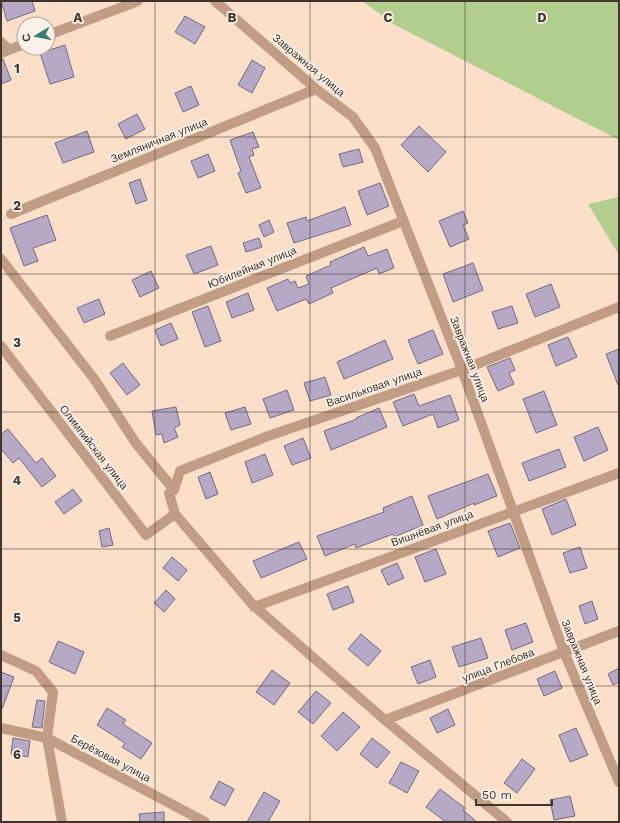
<svg xmlns="http://www.w3.org/2000/svg" width="620" height="823" font-family="'Work Sans',sans-serif">
<rect width="100%" height="100%" fill="#fbdfc9"/>
<path fill="#b1ce8f" d="M362,1h257v139l-226,-116z
M619,197v58l-31,-51z"/>
<path fill="#b5a9c6" stroke="#756a84" d="M1,1h31l3,10 -28,10z
M185,16l20,11 -10,17 -20,-12z
M65,45l9,32 -24,7 -10,-31z
M1,59h2l8,21 -10,4z
M252,60l13,8 -13,25 -14,-8z
M191,86l8,19 -16,7 -8,-19z
M137,114l8,15 -19,10 -8,-15z
M419,126l27,26 -18,20 -27,-27z
M87,131l7,21 -31,11 -8,-20z
M253,132l6,15 -7,2 2,6 -5,2 12,31 -15,5 -8,-20 3,-2 -11,-31z
M359,149l4,13 -20,5 -4,-13z
M208,154l7,17 -17,7 -7,-17z
M140,179l7,21 -11,4 -7,-21z
M380,183l9,23 -22,9 -9,-24z
M345,207l6,18 -57,18 -7,-20 19,-6 1,4z
M463,211l5,12 -5,2 6,14 -19,8 -11,-26z
M47,215l9,25 -23,8 5,13 -14,5 -14,-38z
M269,220l5,12 -10,5 -5,-12z
M259,238l3,9 -16,5 -3,-9z
M211,246l7,19 -24,9 -8,-19z
M364,247l4,9 19,-7 7,19 -15,6 -2,-6 -46,20 2,5 -24,11 -3,-5 -29,12 -10,-23 21,-9 2,4 5,-2 3,7 11,-4 -3,-8 25,-11 -1,-3z
M473,263l10,27 -30,12 -10,-28z
M151,271l8,17 -19,9 -8,-17z
M551,284l9,23 -25,10 -9,-23z
M248,293l6,17 -22,8 -6,-16z
M99,299l6,15 -21,9 -7,-15z
M208,306l13,35 -16,6 -13,-35z
M512,306l6,17 -20,6 -6,-17z
M171,323l7,16 -17,7 -6,-16z
M433,330l10,24 -25,10 -10,-24z
M568,337l9,20 -21,9 -8,-21z
M385,340l8,19 -49,20 -7,-17z
M619,349v36h-1l-12,-31z
M510,358l5,12 -6,3 5,11 -16,7 -11,-24z
M123,363l17,22 -13,10 -17,-22z
M325,377l6,18 -21,6 -6,-18z
M287,390l7,20 -24,8 -7,-19z
M544,391l13,34 -21,8 -13,-34z
M414,394l5,12 31,-11 9,25 -21,8 -5,-14 -30,12 -10,-24z
M176,407l4,18 -6,3 4,9 -14,6 -2,-9 -6,1 -4,-24z
M245,407l6,17 -20,6 -6,-17z
M379,408l8,19 -56,23 -7,-19 33,-12 -1,-1z
M598,427l10,23 -24,11 -10,-24z
M8,429l28,34 6,-5 14,18 -14,11 -23,-29 -6,5 -12,-14v-15z
M303,438l8,20 -19,7 -8,-19z
M559,449l7,18 -37,14 -7,-18z
M265,454l8,21 -21,8 -7,-21z
M210,472l8,22 -12,5 -8,-22z
M488,474l9,22 -23,9v-2l-37,16 -9,-23z
M73,489l9,12 -18,13 -9,-12z
M412,496l11,29 -29,12 -1,-3 -37,14 -1,-4 -30,12 -8,-20 67,-24 -1,-4z
M566,499l10,26 -24,10 -10,-26z
M510,523l10,25 -22,9 -10,-26z
M109,528l4,17 -11,2 -3,-16z
M299,542l8,17 -46,19 -8,-17z
M580,547l7,21 -17,5 -7,-20z
M436,549l10,25 -21,8 -10,-25z
M172,557l15,13 -9,11 -15,-13z
M397,563l7,15 -16,7 -7,-15z
M348,586l6,16 -21,8 -6,-16z
M166,590l9,9 -11,13 -10,-9z
M592,601l6,18 -13,5 -6,-18z
M526,623l7,19 -21,8 -7,-20z
M361,634l20,17 -13,15 -20,-17z
M481,638l7,20 -29,9 -7,-20z
M58,641l26,11 -9,22 -26,-12z
M430,660l6,17 -18,7 -7,-17z
M619,668v14l-6,3 -5,-11z
M272,670l18,13 -16,22 -18,-13z
M555,671l7,17 -18,8 -7,-17z
M1,672l13,5 -12,32h-1z
M316,691l15,12 -18,21 -15,-12z
M37,700l8,1 -3,27 -10,-1z
M107,708l19,12 -3,4 29,19 -11,16 -19,-12 3,-4 -28,-18z
M448,709l7,16 -18,8 -7,-15z
M343,712l17,15 -23,24 -16,-15z
M576,728l12,27 -18,7 -11,-27z
M13,738l17,3 -2,16 -17,-3z
M372,738l18,14 -13,16 -17,-14z
M522,759l13,10 -18,24 -13,-10z
M401,762l18,9 -12,22 -18,-10z
M219,781l15,8 -9,17 -15,-8z
M440,789l25,19 -2,2 14,12h-31l-20,-15z
M264,792l16,9 -12,21h-21z
M570,796l5,20 -21,4 -4,-20z
M164,812v10h-24l-1,-8z"/>
<g fill="none" stroke-linecap="round" stroke-linejoin="round">
<path stroke="#c29d85" stroke-width="10" d="M215,1l101,88 37,28 22,31 87,222 102,282 55,130
M48,35l90,-34
M1,42l8,8
M1,53l23,-9
M11,214l305,-125
M1,259l94,121 40,62 39,48
M110,336l293,-115
M1,346l145,189 29,-21
M254,607l365,-134
M1,655l35,16 17,21 -6,46 15,84
M385,720l234,-89
M1,728l46,10 158,84
M507,822l-122,-102 -132,-115 -78,-91 -6,-21 5,-3 6,-19 88,-35 194,-66 157,-63"/>
</g>
<path fill="none" stroke="#41362d" stroke-width="1" stroke-opacity="0.55" d="M155,1v821M310,1v821M465,1v821M1,137h618M1,274h618M1,412h618M1,549h618M1,686h618"/>
<g text-anchor="middle" stroke-width="3.5" stroke-linejoin="round" paint-order="stroke">
<g font-size="11" fill="#41362d" stroke="#fbf0e7">
<text transform="translate(309 65) rotate(40)" y="4">Завражная улица</text>
<text transform="translate(159 140) rotate(-22)" y="4">Земляничная улица</text>
<text transform="translate(252 267) rotate(-22)" y="4">Юбилейная улица</text>
<text transform="translate(470 359) rotate(69)" y="4">Завражная улица</text>
<text transform="translate(374 387) rotate(-19)" y="4">Васильковая улица</text>
<text transform="translate(94 447) rotate(52)" y="4">Олимпийская улица</text>
<text transform="translate(432 528) rotate(-20)" y="4">Вишнёвая улица</text>
<text transform="translate(582 662) rotate(68)" y="4">Завражная улица</text>
<text transform="translate(498 665) rotate(-21)" y="4">улица Глебова</text>
<text transform="translate(111 758) rotate(28)" y="4">Берёзовая улица</text>
</g>
</g>
<g font-size="13" text-anchor="middle" font-weight="bold" fill="#41362d" stroke="#fbf0e7" stroke-width="3.5" stroke-linejoin="round" paint-order="stroke">
<text x="78" y="22">A</text>
<text x="232" y="22">B</text>
<text x="388" y="22">C</text>
<text x="542" y="22">D</text>
<text x="17" y="73">1</text>
<text x="17" y="210">2</text>
<text x="17" y="347">3</text>
<text x="17" y="485">4</text>
<text x="17" y="622">5</text>
<text x="17" y="759">6</text>
</g>
<rect width="620" height="823" fill="none" stroke="#41362d" stroke-width="4"/>
<g transform="translate(36 36) rotate(260)"><circle r="19" fill="#fbf0e7" stroke="#b1a69d"/>
<path d="M0-3L7 15L0 10L-7 15Z" fill="#377c73"/>
<text y="-6" font-size="11" font-weight="bold" text-anchor="middle" fill="#41362d">С</text>
</g>
<path d="M476 799v6h76v-6" fill="none" stroke="#41362d" stroke-width="2"/>
<text x="482" y="799" font-size="12" fill="#41362d" stroke="#fbf0e7" stroke-width="3" paint-order="stroke">50 m</text>
</svg>
